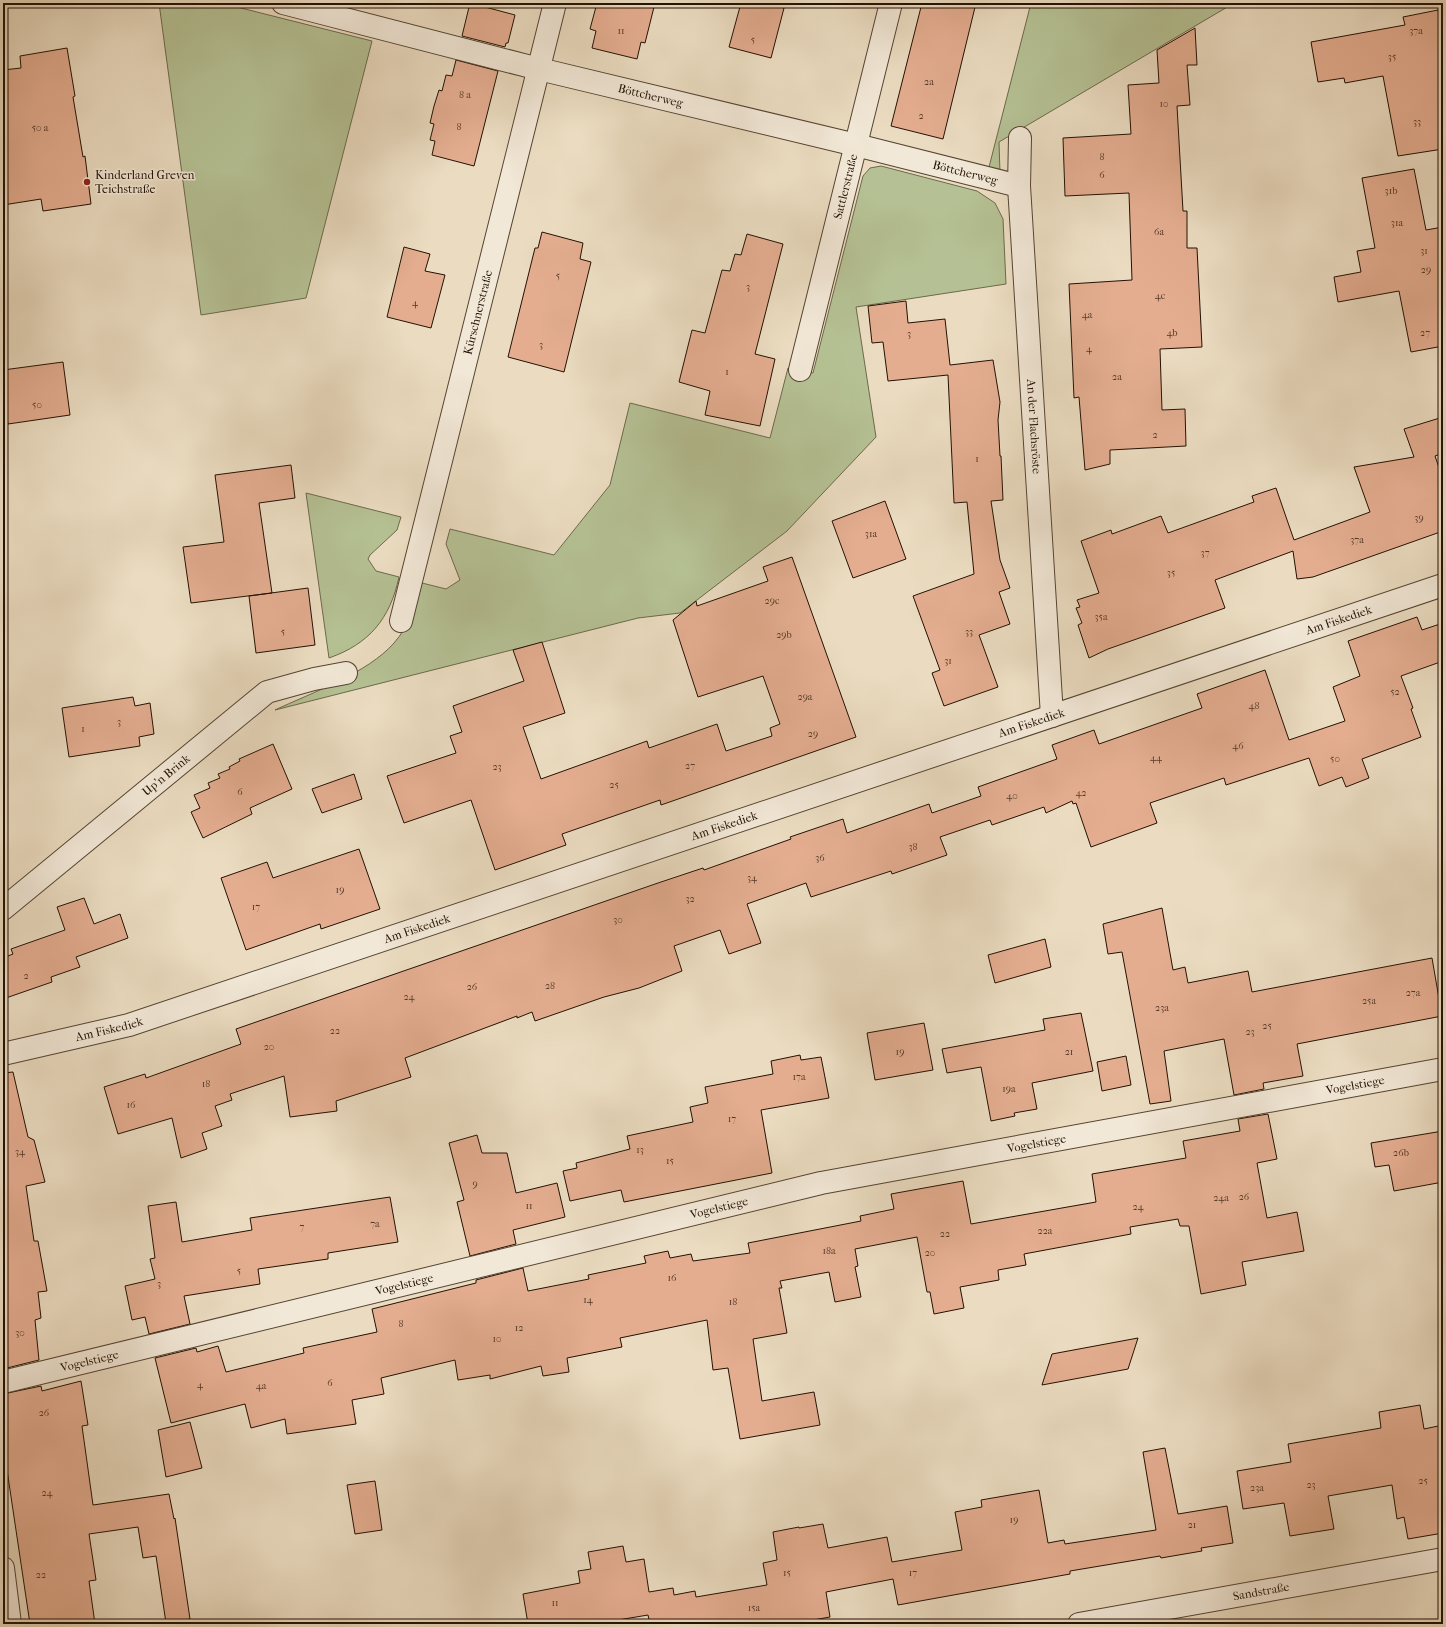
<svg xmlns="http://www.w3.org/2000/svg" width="1446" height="1627" font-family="'IM FELL French Canon',serif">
<rect width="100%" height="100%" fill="#ebdcc1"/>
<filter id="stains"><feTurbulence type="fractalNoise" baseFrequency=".005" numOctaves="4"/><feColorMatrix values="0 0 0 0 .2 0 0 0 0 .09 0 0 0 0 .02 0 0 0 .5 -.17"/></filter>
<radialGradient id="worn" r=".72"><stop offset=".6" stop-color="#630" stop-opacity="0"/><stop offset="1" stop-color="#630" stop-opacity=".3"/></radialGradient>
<path fill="#b5c194" stroke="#6c694c" d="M159,3h71l11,5 131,33 -66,257 -105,17z
M1031,3h203l-235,139 1,31 -12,-2z
M881,166l96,25 18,12 8,16 3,65 -150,23 20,130 -89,94 -107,82 -42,5 -363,92c36,-17 93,-37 119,-67 15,-17 22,-38 28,-60l24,6 14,-9 -14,-36 4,-15 104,26 56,-70 20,-82 140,35 18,-70 25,5 50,-197 7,-8z
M306,493l95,24 -4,13 -27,25 -2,4 8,12 23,6c-9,42 -30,67 -70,81z"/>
<path fill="#e4ad90" stroke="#231103" d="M470,3l45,12 -7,28h-2l-1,4 -43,-11z
M597,3h58l-10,40 -4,-1 -4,17 -45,-11 4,-17 -6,-2z
M741,3h24l19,5 -13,50 -42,-11z
M922,3h54l-33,136 -52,-13z
M1438,10l5,25v114l-45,7 -15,-80 -38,7 -1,-5 -26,4 -7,-40 94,-17 -2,-8z
M1195,28l2,37h-10l3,40 -13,1 6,105h4v37h10l5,99 -42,2 2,61 23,-1 1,37 -76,4v14l-25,6 -6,-73 -5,1 -5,-114 63,-4 -3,-87 -64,3 -2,-58 68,-4 -3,-49 31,-2 -2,-33z
M67,48l8,48 -2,1 10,60 2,-1 6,48 -48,7 -2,-12 -38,6v-135l18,-2 -1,-12z
M456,60l42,11 -24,95 -42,-11 3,-14 -5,-1 4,-16 -4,-1 4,-17 5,-16 3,1 4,-16 6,1z
M1414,169l12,61 17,-3v119l-32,6 -12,-61 -61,11 -4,-25 27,-5 -4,-21 18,-3 -13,-70z
M542,232l41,11 -3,16 11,3 -27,110 -56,-15 27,-109h3z
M747,234l36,10 -28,110 20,5 -15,67 -55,-11 5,-24 -31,-9 13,-52 13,3 17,-63 8,1 5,-17 6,1z
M404,247l26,7 -5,17 20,4 -14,53 -44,-11z
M906,301l2,22 37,-4 5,46 43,-5 7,42 -2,18 2,36h1l2,44 -12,1 9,59 10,28 -11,4 11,32 -31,11 19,52 -54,19 -12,-33 8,-3 -27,-74 61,-22 -7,-72 -13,1 -6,-128 -60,6 -5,-39 -11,1 -4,-37z
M63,362l7,53 -62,9 -5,-31v-23z
M1443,417v36l-8,3 8,23v52l-130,46 -16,2 -4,-28 -78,29 10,28 -117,41 -19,9 -11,-33 4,-2 -6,-15 4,-1 -3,-7 22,-7 -18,-52 30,-11 1,4 49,-18 7,17 86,-31 -2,-6 24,-8 18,52 76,-28 -16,-45 60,-10 -10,-28z
M291,465l4,33 -36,5 13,90 -81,10 -8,-56 41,-5 -9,-67z
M885,501l21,58 -53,19 -21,-57z
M792,557l64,180 -195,68 -1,-5 -98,34 4,11 -71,25 -24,-70 -67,23 -17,-47 69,-23 -6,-17 12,-4 -9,-26 71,-25 -11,-31 29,-8 23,71 -42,14 18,52 106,-38 2,7 68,-24 9,27 46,-15 -2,-8 10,-4 -17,-48 -65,21 -25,-77 23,-19 1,5 71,-25 -5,-14z
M308,588l7,57 -59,8 -7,-57z
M1417,617l5,13 21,-7v38l-42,15 12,32 -2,1 10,28 -59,22 7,19 -23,9 -4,-10 -23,9 -10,-28 -83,27 -2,-7 -74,25 7,20 -66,24 -15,-44 -3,1 -1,-3 -26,12 -2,-6 -52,18 -2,-5 -50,17 7,18 -55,19 -1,-3 -80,26 -5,-14 -59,21 14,39 -32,11 -9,-24 -46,16 8,25 -43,17 -35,9 -69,24 -3,-9 -15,6v-2l-112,42 6,19 -75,24 1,10 -47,6 -6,-41 -54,18 2,6 -17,6 7,20 -20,7 5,16 -26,9 -9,-40 -54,16 -14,-47 41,-13 1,4 95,-34 -5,-15 422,-146 45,-15 1,2 87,-31 -1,-2 53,-18 4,14 82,-29 3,9 49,-17 -3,-9 79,-28 -5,-14 42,-15 5,14 103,-36 -5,-14 68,-24 24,70 56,-19 -12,-34 27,-11 -12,-35z
M133,697l2,9 15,-3 4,31 -15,3 1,9 -71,11 -7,-49z
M273,744l19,45 -42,19 2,6 -49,24 -12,-26 9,-4 -6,-13 16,-7 -2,-5 12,-5 -2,-4 12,-5 -1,-2 11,-6 -1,-2z
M354,774l8,25 -40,14 -10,-24z
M359,849l21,60 -59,20 -1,-5 -74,26 -25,-72 46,-16 6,16z
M84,898l10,26 26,-10 8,24 -52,19 4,10 -29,10 1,5 -49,17v-41l10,-4 -2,-5 54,-19 -8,-23z
M1162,908l11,62 12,-3 3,16 60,-12 4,21 180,-34 10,58 -145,28 6,32 -40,7 1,6 -30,6 -10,-56 -60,12 7,50 -21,3 -28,-152 -14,2 -5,-30z
M1045,939l6,28 -56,16 -7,-28z
M1081,1013l12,58 -61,12 5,26 -23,4 1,3 -24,5 -10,-54 -34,6 -5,-24 103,-19 -2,-11z
M924,1023l9,47 -58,10 -8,-47z
M800,1055l1,5 20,-3 8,41 -68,12 11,63 -148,29 -3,-12 -51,11 -7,-30 14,-3 -1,-5 54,-14 -3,-13 66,-14 -3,-15 18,-4 -3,-16 68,-13 -2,-13z
M1126,1056l5,29 -29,6 -5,-29z
M13,1072l15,65 6,3 11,42 -19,4 8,55h4l9,50 -9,1 3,26 -6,2 4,40 -36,9v-296z
M1268,1114l9,45 -20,4 10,55 30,-6 7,39 -62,11 4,23 -45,9 -12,-68h-9l-2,-7 -48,8 1,7 -107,20 2,11 -28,5 1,10 -39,7 4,21 -30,6 -4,-22h-3l-10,-55 -62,12 3,17 -3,1 6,30 -26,5 -6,-30 -49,9 2,7h-3l8,45 -34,6 9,62 52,-9 6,33 -80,14 -12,-71 -15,2 -6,-50 -87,18 2,9 -55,11 2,14 -26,4 -2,-10 -51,13v-4l-32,5 -3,-20 -74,18 3,16 -32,6 4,24 -69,10 -2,-15 -34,9 -6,-24 -74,19 -16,-65 41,-10 1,4 21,-6 8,26 78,-19 -1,-5 74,-16 -5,-23 104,-26v-3l47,-12 5,23 61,-12 -1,-4 58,-12 -2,-7 24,-5 2,7 21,-4 2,7 57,-8 -2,-10 113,-22 -1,-5 34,-7 -3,-15 72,-13 8,43 125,-22 -4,-28 94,-16 -3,-17 57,-10 -2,-12z
M1443,1131v51l-49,9 -5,-26 -14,2 -4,-24z
M477,1135l5,18h25l9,40 41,-10 8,34 -52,13 3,14 -46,12 -13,-54 7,-2 -15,-57z
M390,1197l8,45 -70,11v6l-70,10 2,15 -76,12 6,28 -41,10 -4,-17 -13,3 -7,-34 30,-7 -5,-20 5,-1 -7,-52 28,-4 6,40 70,-12 -2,-12z
M1138,1338l-10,31 -86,16 10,-31z
M81,1381l7,44 -6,1 11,79 76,-11 5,25 1,-1 15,101 -24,4 -10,-67 -13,2 -5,-31 -49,7 7,46 -7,1 6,43h-65l-27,-181v-49l38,-8 1,5z
M1420,1405l4,24 19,-4v108l-35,6 -4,-22 -7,2 -5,-34 -64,11 6,33 -44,7 -6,-33 -41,6 -6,-38 54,-9 -3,-18 93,-16 -2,-16z
M190,1422l12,46 -36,9 -8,-47z
M1165,1448l13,66 49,-8 6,37 -32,5 1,3 -41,7 -1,-2 -90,15v3l-172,31 -5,-26 -67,13 4,25 -39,7h-141l-2,-9 -54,9h-66l-5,-30 57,-11 -2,-12 13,-2 -3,-17 35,-6 3,16 18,-3 5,33 24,-4 1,7 21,-4 1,6 71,-12 -4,-22 14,-3 -4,-28 26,-5v1l24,-4 5,24 59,-11 5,25 70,-12 -7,-38 27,-5 -1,-7 58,-10 9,53 16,-3 1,4 91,-14 -13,-78z
M375,1481l7,49 -27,4 -8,-49z"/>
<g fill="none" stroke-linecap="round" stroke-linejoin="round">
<defs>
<g id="street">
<path id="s1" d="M283,3l256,66 317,76 163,41"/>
<path id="s2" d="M1020,138l-1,48 33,530"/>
<path id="s3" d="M800,370l91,-367"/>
<path id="s4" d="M401,621l154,-618"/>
<path id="s5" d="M3,909l264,-217 47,-13 32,-6"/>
<path id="s6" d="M3,1054l126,-29 1314,-440"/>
<path id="s7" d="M3,1382l818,-199 622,-114"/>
<path d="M3,1568l7,56"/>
<path id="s8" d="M1079,1624l364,-65"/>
</g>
</defs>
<use href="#street" stroke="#554432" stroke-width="24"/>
<use href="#street" stroke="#f2e8d7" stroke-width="22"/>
</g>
<circle fill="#8f2418" stroke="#f2e8d7" stroke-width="1.5" cx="87" cy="182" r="4"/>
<g text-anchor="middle" stroke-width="3" stroke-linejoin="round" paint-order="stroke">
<g font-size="10" fill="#533826">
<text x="621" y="34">11</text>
<text x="1416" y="34">37a</text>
<text x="753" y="43">5</text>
<text x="1392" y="60">35</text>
<text x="929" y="85">2a</text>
<text x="465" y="98">8 a</text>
<text x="1164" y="107">10</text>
<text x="921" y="119">2</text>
<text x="1417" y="125">33</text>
<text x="459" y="130">8</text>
<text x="40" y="131">50 a</text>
<text x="1102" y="160">8</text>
<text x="1102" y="178">6</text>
<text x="1391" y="194">31b</text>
<text x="1397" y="226">31a</text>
<text x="1159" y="235">6a</text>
<text x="1424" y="254">31</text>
<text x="1426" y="273">29</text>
<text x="558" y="279">5</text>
<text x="748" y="290">3</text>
<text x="1160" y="299">4c</text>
<text x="415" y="306">4</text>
<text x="1087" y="318">4a</text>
<text x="1172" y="336">4b</text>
<text x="1425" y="336">27</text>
<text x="909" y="337">3</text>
<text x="541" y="348">3</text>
<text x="1089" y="352">4</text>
<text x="727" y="375">1</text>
<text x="1117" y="380">2a</text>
<text x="37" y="408">50</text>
<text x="1155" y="438">2</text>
<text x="977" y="462">1</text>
<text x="1419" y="521">39</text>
<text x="871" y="537">31a</text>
<text x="1357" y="543">37a</text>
<text x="1205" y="556">37</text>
<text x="1171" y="576">35</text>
<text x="772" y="604">29c</text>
<text x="1101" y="620">35a</text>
<text x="283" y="635">5</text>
<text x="969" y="635">33</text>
<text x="784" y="638">29b</text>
<text x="948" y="664">31</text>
<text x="1395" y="695">52</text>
<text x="805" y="700">29a</text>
<text x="1254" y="709">48</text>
<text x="119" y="725">3</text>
<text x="83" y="732">1</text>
<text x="813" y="737">29</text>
<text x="1238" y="749">46</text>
<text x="1156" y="761">44</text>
<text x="1335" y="762">50</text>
<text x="690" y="769">27</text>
<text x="497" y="770">23</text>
<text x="614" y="788">25</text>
<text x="240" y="795">6</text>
<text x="1081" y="796">42</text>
<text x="1012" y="799">40</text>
<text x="913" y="850">38</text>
<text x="820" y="861">36</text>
<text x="752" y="881">34</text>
<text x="340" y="893">19</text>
<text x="690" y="902">32</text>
<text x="256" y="910">17</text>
<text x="618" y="923">30</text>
<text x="26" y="979">2</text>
<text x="550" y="989">28</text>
<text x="472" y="990">26</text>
<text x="1413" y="996">27a</text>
<text x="409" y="1000">24</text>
<text x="1369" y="1004">25a</text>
<text x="1162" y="1011">23a</text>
<text x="1267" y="1029">25</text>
<text x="335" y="1034">22</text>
<text x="1250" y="1035">23</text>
<text x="269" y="1050">20</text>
<text x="900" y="1055">19</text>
<text x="1069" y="1055">21</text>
<text x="799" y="1080">17a</text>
<text x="206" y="1087">18</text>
<text x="1009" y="1092">19a</text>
<text x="131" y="1108">16</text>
<text x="732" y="1122">17</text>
<text x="640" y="1153">13</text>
<text x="20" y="1155">34</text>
<text x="1401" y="1156">26b</text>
<text x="670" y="1164">15</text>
<text x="475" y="1187">9</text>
<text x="1244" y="1200">26</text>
<text x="1221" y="1201">24a</text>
<text x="529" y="1209">11</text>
<text x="1138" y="1210">24</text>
<text x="375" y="1227">7a</text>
<text x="302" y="1230">7</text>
<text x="1045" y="1234">22a</text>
<text x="945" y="1237">22</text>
<text x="829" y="1254">18a</text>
<text x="930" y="1256">20</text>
<text x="239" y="1274">5</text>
<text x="672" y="1281">16</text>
<text x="159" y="1287">3</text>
<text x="588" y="1303">14</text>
<text x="733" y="1305">18</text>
<text x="401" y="1327">8</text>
<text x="519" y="1331">12</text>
<text x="20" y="1336">30</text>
<text x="497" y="1342">10</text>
<text x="330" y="1386">6</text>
<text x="200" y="1388">4</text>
<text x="261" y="1389">4a</text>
<text x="44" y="1416">26</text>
<text x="1423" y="1484">25</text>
<text x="1311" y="1488">23</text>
<text x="1257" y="1491">23a</text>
<text x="47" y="1496">24</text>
<text x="1014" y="1523">19</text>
<text x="1192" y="1528">21</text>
<text x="787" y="1576">15</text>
<text x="913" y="1576">17</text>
<text x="41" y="1578">22</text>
<text x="555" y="1606">11</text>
<text x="754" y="1611">15a</text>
</g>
<g font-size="12" fill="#231103" stroke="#f2e8d7">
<text dy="4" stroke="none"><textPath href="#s1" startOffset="379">Böttcherweg</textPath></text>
<text dy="4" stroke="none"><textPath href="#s1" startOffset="703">Böttcherweg</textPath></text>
<text dy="4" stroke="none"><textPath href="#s3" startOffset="189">Sattlerstraße</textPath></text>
<text dy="4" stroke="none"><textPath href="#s4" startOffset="318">Kürschnerstraße</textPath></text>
<text dy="4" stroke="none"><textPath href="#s2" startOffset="289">An der Flachsröste</textPath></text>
<text dy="4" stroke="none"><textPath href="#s6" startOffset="1405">Am Fiskediek</textPath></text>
<text dy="4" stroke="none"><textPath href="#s6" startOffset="1081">Am Fiskediek</textPath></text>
<text dy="4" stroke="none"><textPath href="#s5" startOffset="211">Up'n Brink</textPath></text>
<text dy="4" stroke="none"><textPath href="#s6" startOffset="757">Am Fiskediek</textPath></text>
<text dy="4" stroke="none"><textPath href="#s6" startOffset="433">Am Fiskediek</textPath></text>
<text dy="4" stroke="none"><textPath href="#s6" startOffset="109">Am Fiskediek</textPath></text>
<text dy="4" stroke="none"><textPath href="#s7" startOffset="1385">Vogelstiege</textPath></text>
<text dy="4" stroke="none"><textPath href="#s7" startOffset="1061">Vogelstiege</textPath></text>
<text dy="4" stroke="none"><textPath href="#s7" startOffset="737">Vogelstiege</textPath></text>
<text dy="4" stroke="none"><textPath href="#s7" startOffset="413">Vogelstiege</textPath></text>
<text dy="4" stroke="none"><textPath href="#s7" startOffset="89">Vogelstiege</textPath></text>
<text dy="4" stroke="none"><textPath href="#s8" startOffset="185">Sandstraße</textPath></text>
</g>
<g font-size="12" fill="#231103" stroke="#f2e8d7" text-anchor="start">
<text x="95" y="179">Kinderland Greven<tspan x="95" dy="14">Teichstraße</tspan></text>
</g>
</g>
<rect width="1446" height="1627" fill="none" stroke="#ebdcc1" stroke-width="16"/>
<rect x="4" y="4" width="1438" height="1619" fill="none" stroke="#231103" stroke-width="2"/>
<rect x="8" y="8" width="1430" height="1611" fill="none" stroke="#231103"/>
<rect width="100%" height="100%" filter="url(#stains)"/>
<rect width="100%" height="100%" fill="url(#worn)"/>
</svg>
